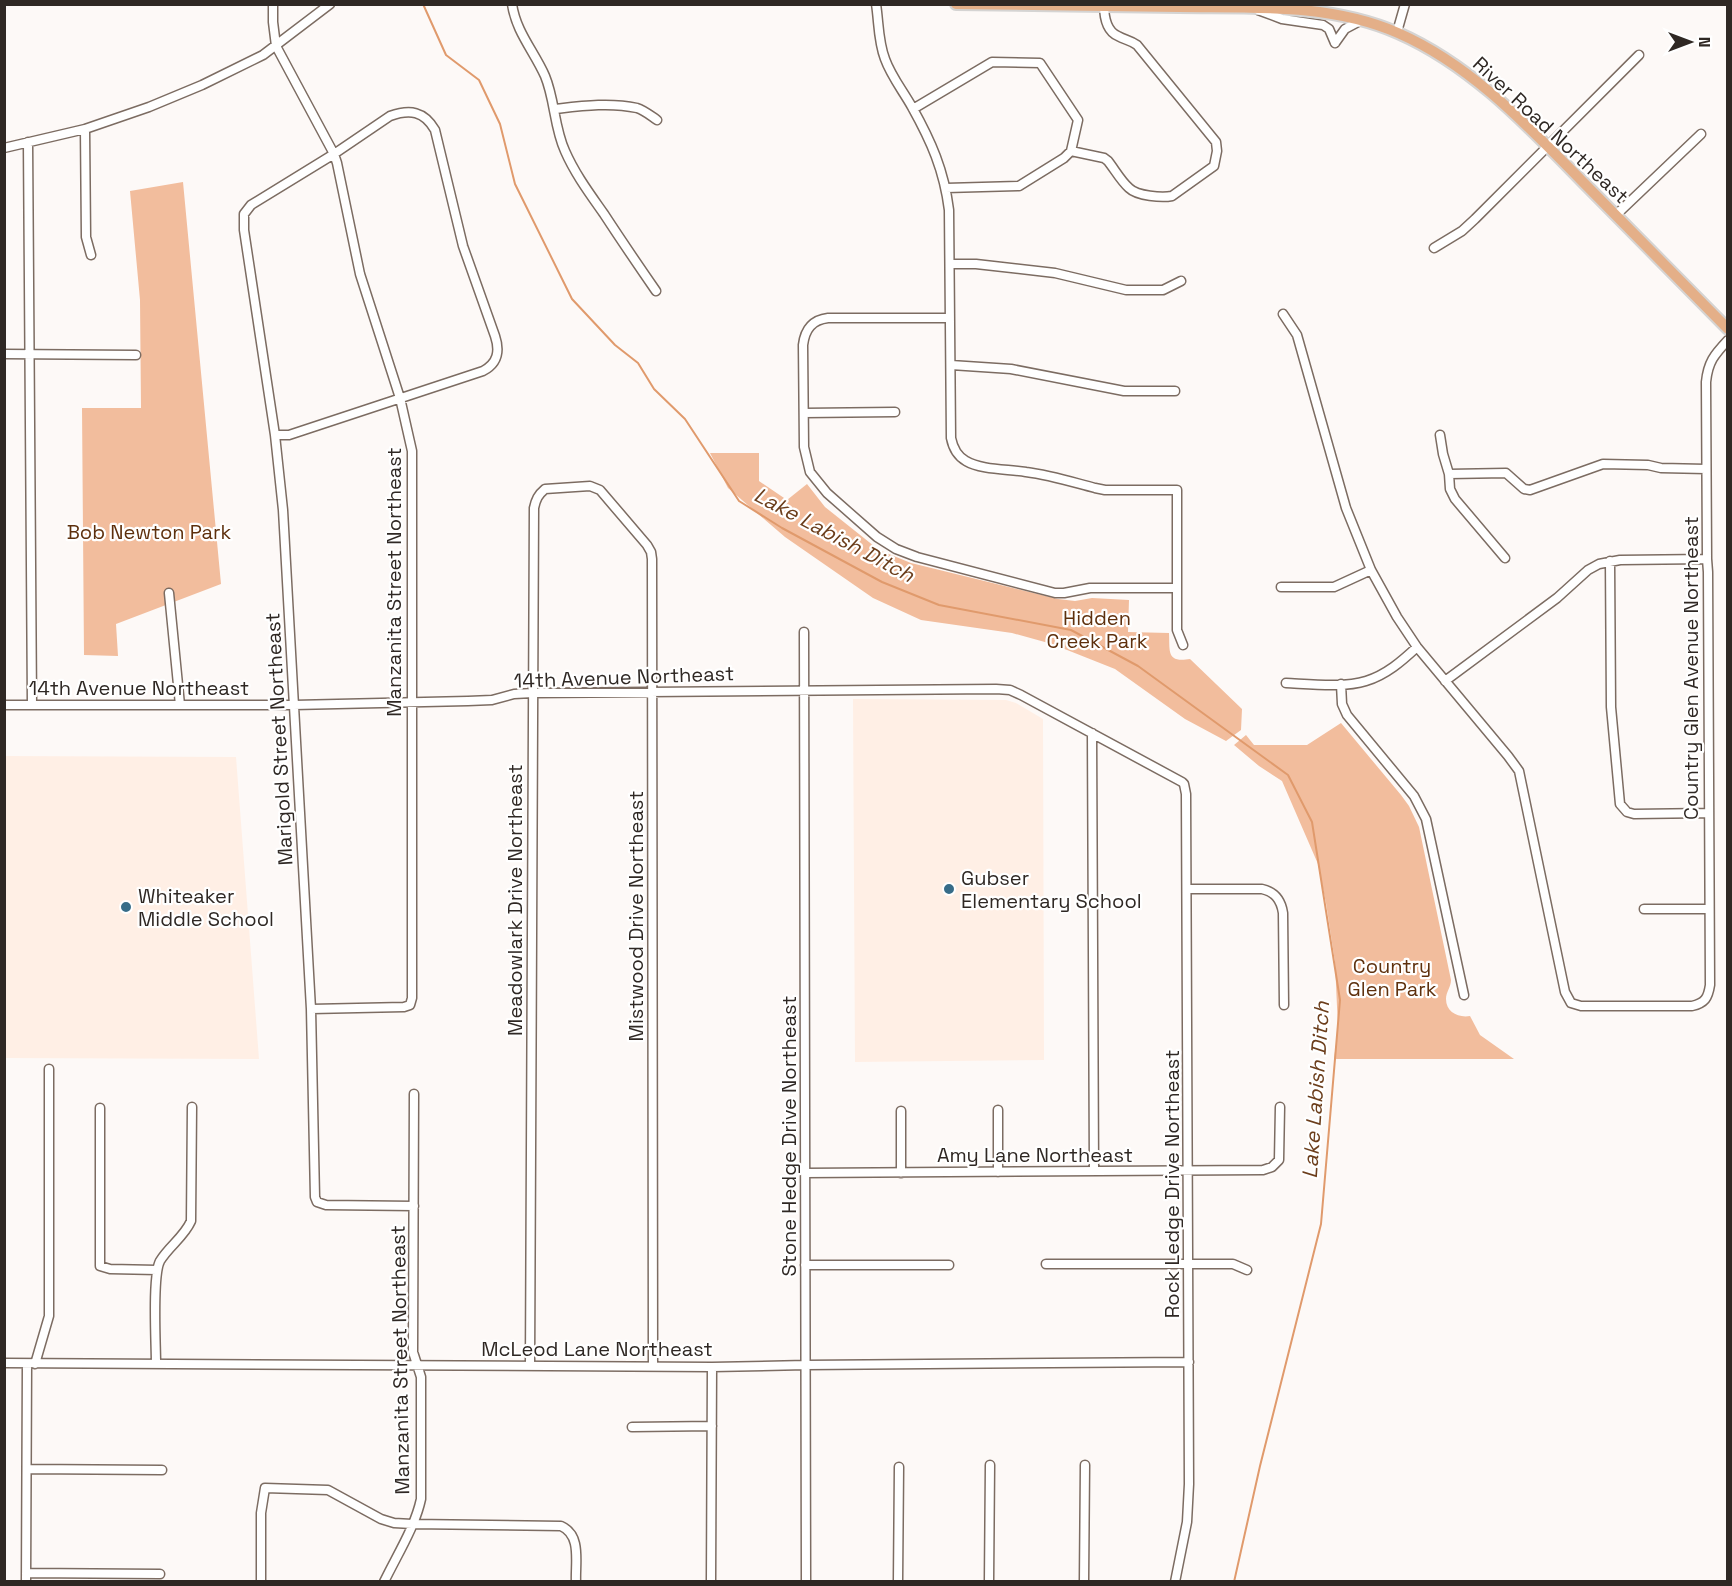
<svg xmlns="http://www.w3.org/2000/svg" width="1732" height="1586" font-family="'Space Grotesk',sans-serif">
<rect width="100%" height="100%" fill="#fdf9f7"/>
<path fill="#ffefe5" d="M853,699l153,1 10,3 27,16 1,341 -189,2z
M5,756l231,1 23,302 -254,-1z"/>
<path fill="#f2bd9d" d="M183,182l38,402 -105,40 2,32 -34,-1 -2,-247h59l-1,-108 -10,-109z
M710,453h49v28l28,19 20,-16 18,23 54,43 32,13 147,36 17,2 17,-3 37,2 -1,32 41,1c1,18 -3,30 21,26l52,50 -1,21 -15,11 -41,-22 -70,-50 -63,-25 -40,-11 -91,-13 -48,-22 -88,-61 -57,-49z
M1341,723l60,72 8,11 10,21 32,153c0,7 -5,12 -5,19 0,13 12,19 24,17l10,19 34,24h-180l4,-30 -3,-67 -9,-59 -8,-39 -36,-83 -23,-15 -25,-21 12,-10 8,10h53z"/>
<g fill="none" stroke-linecap="round" stroke-linejoin="round">
<path stroke="#e09a6c" stroke-width="2" d="M423,4l23,51 33,25 21,44 15,60 57,115 43,46 23,18 16,26 31,30 54,82 43,27 100,54 57,23 132,25 67,36 150,109 24,47 28,178 -19,224 -61,242 -26,116"/>
<defs>
<path id="minor" d="M273,4v18l3,24 58,108 3,9 23,111 40,124 12,53v547l-2,7 -6,2 -93,2
M512,4c4,28 22,47 33,72 10,24 9,51 20,75 10,23 25,43 39,63 17,26 34,51 52,77
M876,4c3,19 2,37 9,55 6,17 18,32 27,48 19,34 32,63 37,103l2,228c2,10 6,18 15,23 15,9 43,8 60,11 24,3 46,10 69,16l10,2h72v140l6,15
M1258,10l24,9 41,6 6,4 6,14
M1397,32l8,-28
M1335,43l10,-14 15,-8
M555,109c26,-3 55,-7 82,-1 7,2 14,8 20,12
M913,109l79,-47 48,1 38,57 -7,31 -7,7 -45,28 -73,2
M85,129l1,108 5,18
M28,142l4,563
M4,148l81,-19 64,-22 53,-22 61,-30 67,-51
M1071,151l33,7 4,3c7,9 13,20 21,27 8,8 33,10 43,8l42,-30 3,-15 -1,-9 -79,-97c-7,-5 -12,-5 -19,-9 -12,-5 -14,-20 -14,-32
M1616,215l85,-81
M1434,248l28,-17 13,-12 164,-164
M950,264h26l79,9 71,17h37l18,-9
M1283,314l14,21 49,173 25,62 26,47 20,30 91,109 11,15 46,221 6,11 10,3h111c13,-3 16,-8 18,-21l-2,-413 -1,-13 -1,-177c2,-20 8,-27 22,-42
M950,318h-122c-16,2 -23,11 -25,27l1,102 6,25 17,21 50,44 19,12 21,8 138,36h9l26,-5h87
M4,354l132,1
M951,365l60,4 113,22h51
M804,413l91,-1
M275,435h14l194,-64c15,-8 17,-20 12,-35l-32,-90 -28,-116c-11,-19 -25,-21 -45,-14l-56,38 -83,51 -7,9v16l31,205 8,75 28,499 4,188 2,5 9,3 88,1
M1440,435l3,19 6,20 57,-1 18,16 6,1 73,-26 45,1 13,3 45,1
M1449,474l1,15 5,10 50,59
M1610,561l1,146 9,97 7,8 7,2 75,-1
M1281,587h53l37,-17
M169,593l11,112
M804,632l2,950
M1445,681l112,-83 31,-28 11,-6 21,-4 87,-1
M1286,683c22,1 59,5 80,-2 20,-6 36,-20 51,-34
M1341,684l1,20 5,11 67,81 12,23 38,176
M4,705h290l174,-4 24,-1 22,-6 19,-1 463,-4 14,1 11,5 161,87 2,2 2,10 3,690 -2,38 -12,60
M1092,733l2,438
M1187,889h75c13,3 19,11 21,24l1,92
M1644,909h65
M100,1108v158l10,3 47,1
M998,1110v62
M901,1111v62
M805,1173l458,-3 9,-3 7,-7 1,-53
M1046,1264h187l14,6
M805,1265h144
M4,1363l708,4 94,-2 383,-3
M35,1364l14,-48v-247
M156,1364c0,-21 -4,-88 4,-103 9,-15 24,-24 31,-40l1,-114
M530,1366l4,-858c2,-9 4,-13 11,-19l45,-3 10,4 47,55 4,7 1,7 1,807
M632,1427l80,-1
M27,1469l135,1
M26,1573l134,1
M26,1582l1,-218
M261,1582v-69l4,-25 63,2 53,29 13,4 18,1 149,2c21,9 14,37 15,56
M384,1582c13,-27 31,-55 37,-83v-122l-8,-25 1,-258
M711,1582l1,-215
M898,1582l1,-115
M989,1582l1,-117
M1084,1582l1,-117"/>
<path id="major" d="M956,4c74,1 149,2 223,3 72,1 151,-4 219,26 73,32 128,91 183,147 49,50 98,99 147,149"/>
</defs>
<use href="#minor" stroke="#7c6c62" stroke-width="11"/>
<use href="#major" stroke="#d5d4d3" stroke-width="14"/>
<use href="#minor" stroke="#fff" stroke-width="8"/>
<use href="#major" stroke="#e4af88" stroke-width="10"/>
</g>
<g fill="#376c88" stroke="#fff" stroke-width="2">
<circle cx="949" cy="889" r="6"/>
<circle cx="126" cy="907" r="6"/>
</g>
<g text-anchor="middle" stroke-width="4.5" stroke-linejoin="round" paint-order="stroke">
<g font-size="20" fill="#2f2824" stroke="#fff">
<text transform="translate(1551 130) rotate(43)" y="7">River Road Northeast</text>
<text transform="translate(394 582) rotate(-90)" y="7">Manzanita Street Northeast</text>
<text transform="translate(1691 668) rotate(-90)" y="7">Country Glen Avenue Northeast</text>
<text transform="translate(624 677) rotate(-2)" y="7">14th Avenue Northeast</text>
<text x="139" y="695">14th Avenue Northeast</text>
<text transform="translate(279 739) rotate(-93)" y="7">Marigold Street Northeast</text>
<text transform="translate(515 900) rotate(-90)" y="7">Meadowlark Drive Northeast</text>
<text transform="translate(636 916) rotate(-90)" y="7">Mistwood Drive Northeast</text>
<text transform="translate(789 1136) rotate(-90)" y="7">Stone Hedge Drive Northeast</text>
<text x="1035" y="1162">Amy Lane Northeast</text>
<text transform="translate(1172 1184) rotate(-90)" y="7">Rock Ledge Drive Northeast</text>
<text x="597" y="1356">McLeod Lane Northeast</text>
<text transform="translate(400 1360) rotate(-91)" y="7">Manzanita Street Northeast</text>
</g>
<g font-size="20" fill="#5e300d" stroke="#fff">
<text x="149" y="539">Bob Newton Park</text>
<text x="1097" y="625">Hidden<tspan x="1097" dy="23">Creek Park</tspan></text>
<text x="1392" y="973">Country<tspan x="1392" dy="23">Glen Park</tspan></text>
</g>
<g font-size="20" fill="#2f2824" stroke="#fff" text-anchor="start">
<text x="961" y="885">Gubser<tspan x="961" dy="23">Elementary School</tspan></text>
<text x="138" y="903">Whiteaker<tspan x="138" dy="23">Middle School</tspan></text>
</g>
<g font-size="21" font-style="italic" fill="#6c3e1c" stroke="#fff">
<text transform="translate(834 535) rotate(28)" y="7">Lake Labish Ditch</text>
<text transform="translate(1316 1090) rotate(-86)" y="7">Lake Labish Ditch</text>
</g>
</g>
<rect width="1732" height="1586" fill="none" stroke="#2f2824" stroke-width="12"/>
<g transform="translate(1690 42) rotate(90)" stroke="#ffffff" stroke-width="4.5" paint-order="stroke">
<path d="M0-4.5L10 22L0 15L-10 22Z" fill="#2f2824"/>
<text y="-9" font-size="16" font-weight="bold" text-anchor="middle" fill="#2f2824">N</text>
</g>
</svg>
